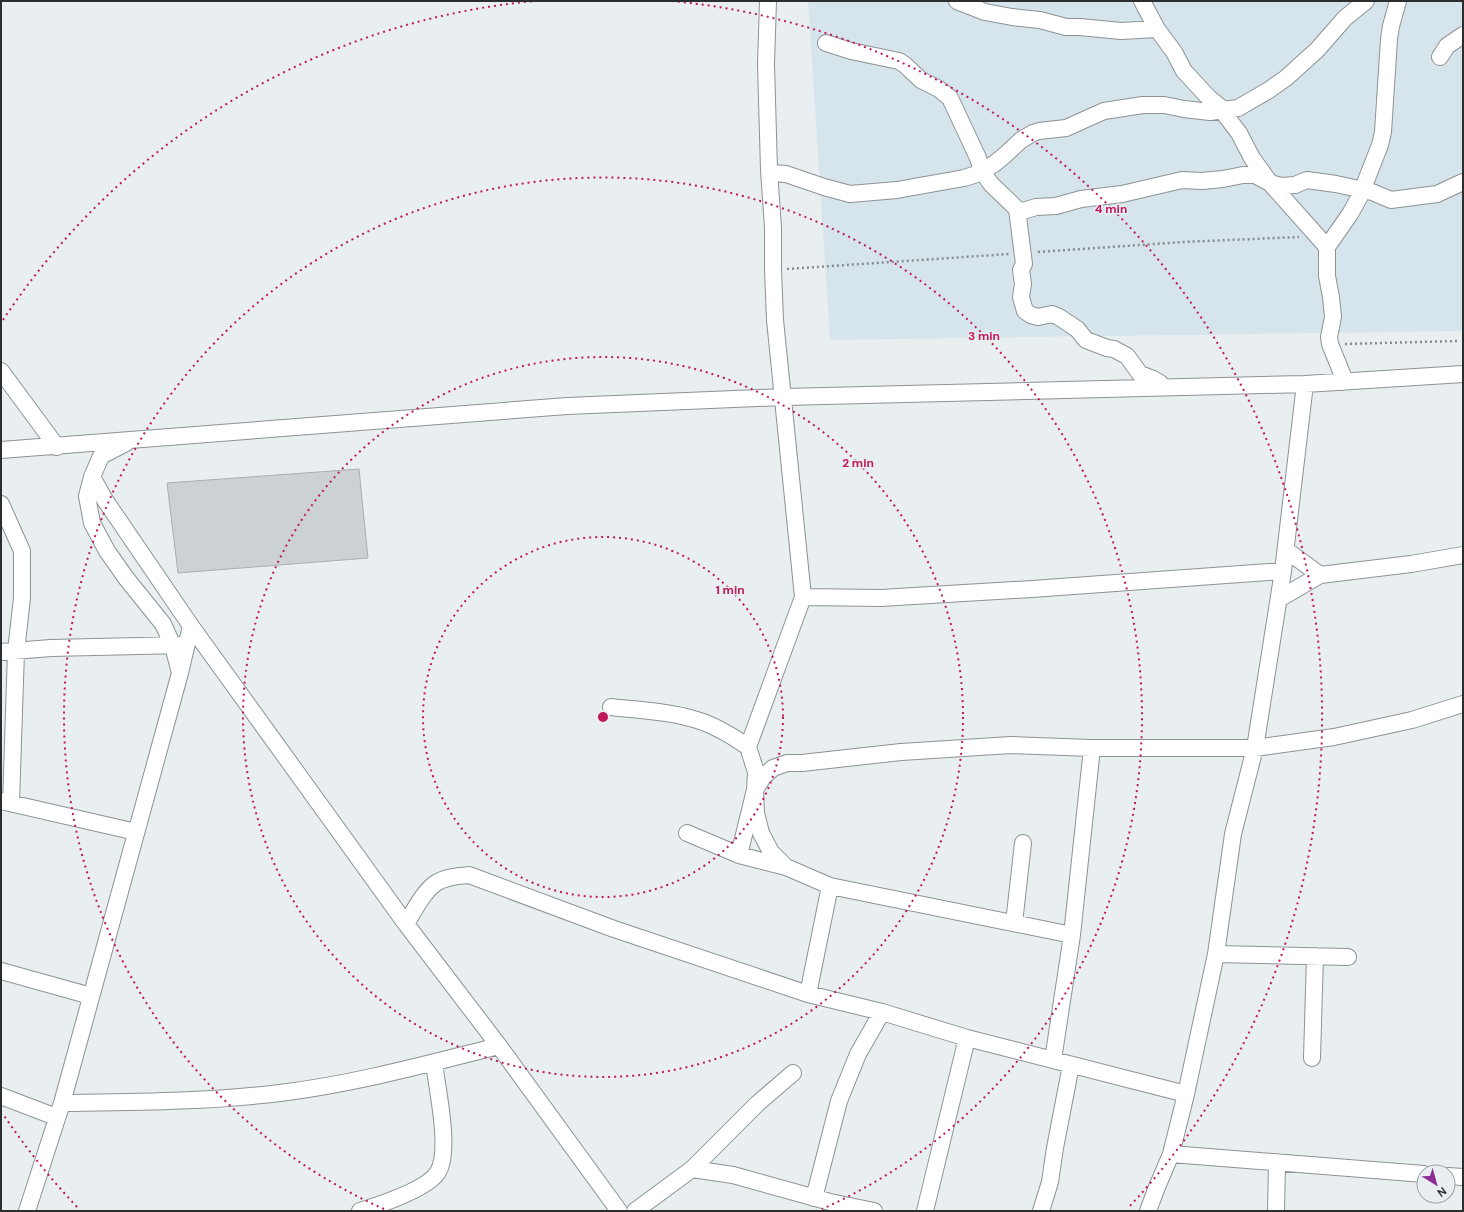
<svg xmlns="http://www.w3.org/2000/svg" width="1464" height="1212" font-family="'DM Sans',sans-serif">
<rect width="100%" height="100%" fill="#e9eff1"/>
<path fill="#d6e5eb" d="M808,1h655v330l-633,9z"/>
<path fill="#ccd1d5" stroke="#a9aeb2" d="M359,469l9,89 -190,15 -11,-90z"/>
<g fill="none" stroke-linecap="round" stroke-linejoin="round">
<defs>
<path id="minor" d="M957,1l28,11 27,5 28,3 26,7h14l41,4 36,-2
M1142,1l15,28 17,23 10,19 25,27 16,13 1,5 13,17 13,25 18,25 57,64
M826,43l25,8 48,10 6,4 16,15 18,9 11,9 28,60 4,13 9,13 26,25 6,2 13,-4 20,-1 25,-7 41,-5 60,-14 20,1 21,-2 20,-4h12l15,8 11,3 14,-1 12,-5 29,4 36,8 19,8 46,-6 26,-12
M1440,57l7,-11 16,-11
M769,170l3,3 14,1 38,13 26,7 47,-4 67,-12 13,-4 17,-10 11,-9 16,-15 12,-7 6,-2 27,-3 38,-17 39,-6h21l20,4 26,3 28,-4 31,-18 17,-12 31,-28 28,-32 21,-17
M1017,209l7,55 -3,6 2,14 -2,13 4,14 6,4 7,2 14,-3 7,3 18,12 9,11 21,8 7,1 13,7 13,18 13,5 7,4 3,4
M1,371l56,76
M1343,382v-6l-13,-32 -1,-7 4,-20 -2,-20 -4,-21v-29l23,-33 10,-18 20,-51 3,-13 6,-93 2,-13 7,-25
M126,443l-25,13 -9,21 13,23 86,126 215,298 93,122 120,165
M1,450l566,-44 217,-9 521,-13 158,-10
M92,477l-5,19 5,27 15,28 19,27 37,46 10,22 7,27
M1,504l21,47v47l-6,53 -5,152
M1286,550l34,25
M803,597l78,1 151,-9 251,-18
M1279,599l41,-24 91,-11 52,-9
M1,652l50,-4 131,-3
M611,707c26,3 54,4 79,11 21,5 41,17 58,29
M1,801l135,31
M687,833l52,22 47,12 44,19 242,49
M739,855l16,-65 1,-18 -8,-25 55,-150 -28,-277 -2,-50v-42l-4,-58 -3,-106 2,-63
M786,867l-15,-15 -10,-19 -5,-20 -1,-23 8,-13 10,-9 14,-5h15l99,-11 110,-7 81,3h163l79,-11 78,-17 51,-16
M1014,923l9,-80
M406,924c8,-13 17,-32 30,-41 9,-6 22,-7 33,-8l145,54 194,65 74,18 85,26 219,56
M1216,954l132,3
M1,971l90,25
M808,994l22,-108
M1312,1058l3,-102
M1053,1060l19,-125 20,-187
M1,1096l55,21
M62,1103c72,-1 145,-1 218,-10 74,-9 147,-29 219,-47
M1171,1154l253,20
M692,1169l41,6 97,27 44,9
M1448,1176l15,1
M814,1198l25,-97 19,-47 24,-42
M27,1211l35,-108 118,-430 11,-47
M360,1211c19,-6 68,-22 78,-39 13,-21 -1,-84 -4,-109
M635,1211l57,-42 65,-65 36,-31
M925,1211l42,-173
M1041,1211l9,-29 5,-34 16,-83
M1148,1211l9,-24 14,-33 15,-60 30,-140 17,-120 22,-86 28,-177 22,-187
M1276,1211l1,-49"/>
</defs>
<use href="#minor" stroke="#8d9294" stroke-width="18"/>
<path stroke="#878b8d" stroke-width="2.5" stroke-dasharray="2 3" stroke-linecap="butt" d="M1038,252l145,-10 116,-5
M787,269l222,-15
M1345,344l112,-3"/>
<use href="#minor" stroke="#fff" stroke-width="16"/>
</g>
<g fill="none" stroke="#c2185b" stroke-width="2" stroke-dasharray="2 4">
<circle cx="603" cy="717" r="180"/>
<circle cx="603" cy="717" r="360"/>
<path d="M384 1209A539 539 0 1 1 822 1209"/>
<path d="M77 1207A719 719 0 0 1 3 1114M3 320A719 719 0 0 1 534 1M672 1A719 719 0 0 1 1129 1207"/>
</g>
<circle cx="603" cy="717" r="6" fill="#c2185b" stroke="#e9eff1" stroke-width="2"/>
<g font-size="12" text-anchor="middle" font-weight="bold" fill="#c2185b" stroke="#e9eff1" stroke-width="3" stroke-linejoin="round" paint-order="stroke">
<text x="1111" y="213">4 min</text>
<text x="984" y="340">3 min</text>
<text x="858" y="467">2 min</text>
<text x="730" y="594">1 min</text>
</g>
<rect width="1464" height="1212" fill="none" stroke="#2b2e2f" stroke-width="4"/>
<g transform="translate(1436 1184) rotate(143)"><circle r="19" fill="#e9eff1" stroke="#9da2a3"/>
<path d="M0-3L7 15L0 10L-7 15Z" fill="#8c2d96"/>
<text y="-6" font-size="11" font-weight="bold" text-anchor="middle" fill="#2b2e2f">N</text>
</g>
</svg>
